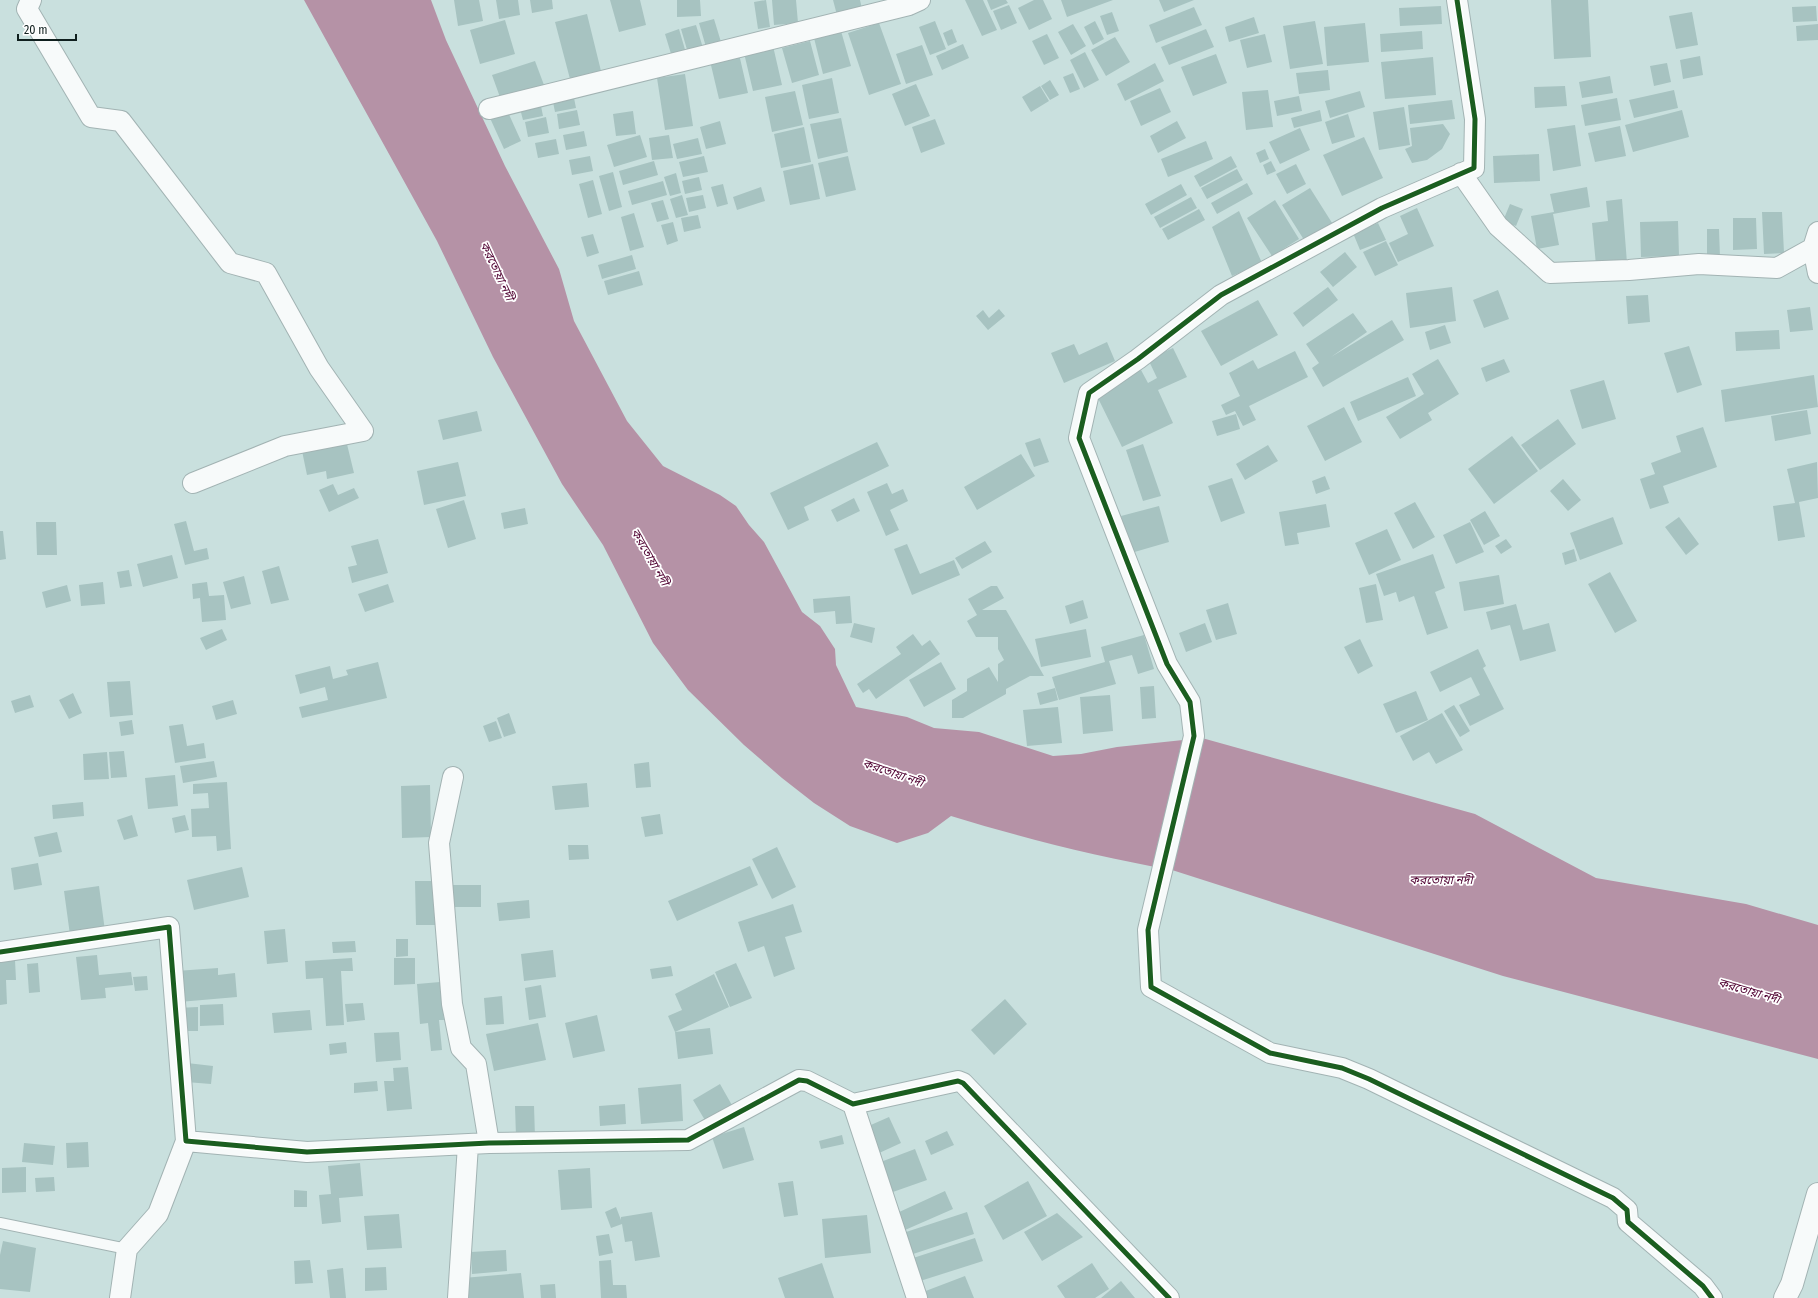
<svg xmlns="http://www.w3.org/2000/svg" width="1818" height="1298" font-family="'Fira Sans Condensed','Noto Sans Bengali',sans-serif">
<rect width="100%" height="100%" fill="#c9e0de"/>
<path fill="#b592a6" d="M304,0h127l15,40 59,126 54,103 15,52 53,100 36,45 57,29 16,11 13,19 15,17 38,70 18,14 15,23 1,16 20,42 51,10 27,11 45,4 74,24 28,-2 36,-7 85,-9 273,76 121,64 150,26 72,21v134l-315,-83 -331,-106c-74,-13 -149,-32 -221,-54l-23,17 -31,10 -47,-17 -36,-23 -32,-25 -38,-33 -56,-55 -35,-47 -50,-98 -41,-61 -69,-127 -56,-116z"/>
<path fill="#a7c3c1" d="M454,0h25l4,21 -25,5z
M496,0h22l2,15 -21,4z
M530,0h22l1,9 -21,4z
M610,0h30l6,25 -27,7z
M677,0h23l1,16 -24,1z
M766,0l4,27 -12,2 -4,-27z
M772,0h24l2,23 -24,2z
M833,0h27l2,9 -25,6z
M965,0h18l14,30 -15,6z
M987,0h19l2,3 -17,7z
M1034,0h9l9,19 -23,11 -11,-22z
M1061,0h52l-46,17z
M1159,0h35l-30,12z
M1551,0h37l3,57 -37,2z
M1009,5l8,18 -16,7 -8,-19z
M1441,6l1,18 -42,2 -1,-18z
M1816,6l1,15 -24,1 -1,-15z
M1194,7l8,18 -46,18 -7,-18z
M1112,12l7,19 -12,4 -7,-19z
M1692,12l6,33 -22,4 -7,-33z
M587,14l14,57 -31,8 -15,-57z
M1254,17l5,16 -30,9 -4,-15z
M714,19l7,23 -15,5 -7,-24z
M505,20l10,34 -35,10 -10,-34z
M935,21l11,28 -16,6 -11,-28z
M1095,21l9,18 -11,6 -9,-18z
M1315,21l8,43 -33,5 -7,-43z
M879,23l22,61 -32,11 -21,-62z
M1365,23l4,39 -42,4 -3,-39z
M1073,24l13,22 -15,9 -13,-23z
M1818,24v16l-21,1 -1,-15z
M696,25l7,23 -15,5 -7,-24z
M679,29l7,24 -14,4 -7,-23z
M952,29l5,13 -9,4 -5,-13z
M1206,29l8,18 -45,18 -8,-18z
M841,31l10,35 -28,8 -9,-36z
M1422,31l1,18 -42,3 -1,-18z
M1047,34l12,24 -15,7 -12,-24z
M1265,34l7,28 -25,6 -7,-28z
M1115,37l15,25 -24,14 -15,-26z
M810,41l9,34 -27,8 -10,-35z
M963,44l6,14 -27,12 -6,-14z
M922,45l11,30 -27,9 -10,-30z
M773,46l9,39 -29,6 -9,-38z
M1085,52l14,28 -15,8 -14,-28z
M739,54l9,39 -29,6 -9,-38z
M1216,54l11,29 -34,13 -12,-29z
M1700,56l3,19 -20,4 -3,-19z
M1433,57l3,38 -51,4 -4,-37z
M535,61l9,24 -43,15 -9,-25z
M1155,63l9,18 -39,20 -8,-17z
M1667,63l4,19 -17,4 -4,-20z
M1328,70l2,20 -31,4 -3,-21z
M1073,73l7,16 -10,4 -7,-16z
M685,74l8,52 -28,4 -8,-52z
M1610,76l3,17 -31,5 -3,-16z
M832,78l7,35 -30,6 -7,-34z
M1050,80l9,15 -9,5 -9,-14z
M916,84l14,32 -25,10 -13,-32z
M1040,86l9,15 -18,11 -9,-15z
M1565,86l2,20 -32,2 -1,-21z
M1160,88l11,24 -30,14 -11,-25z
M1268,90l5,37 -27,3 -4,-38z
M1674,90l4,18 -44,10 -5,-18z
M795,91l8,34 -31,7 -7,-35z
M1360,91l5,16 -35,11 -5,-17z
M573,93l3,15 -21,4 -3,-15z
M1299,96l3,15 -25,5 -3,-15z
M1617,98l4,22 -36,6 -4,-21z
M1452,100l3,19 -45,5 -2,-19z
M540,101l3,15 -20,4 -4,-15z
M1404,107l6,38 -31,5 -6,-38z
M507,110l14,31 -17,8 -14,-31z
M577,110l3,15 -21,4 -2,-15z
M1320,110l2,11 -28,7 -3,-10z
M1682,110l7,27 -56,15 -8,-27z
M633,111l3,23 -20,2 -3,-22z
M1348,114l7,23 -23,7 -7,-22z
M546,117l3,16 -21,4 -3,-15z
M841,118l7,34 -30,7 -8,-35z
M935,119l10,25 -24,9 -9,-26z
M720,121l6,23 -20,5 -6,-22z
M1177,121l9,17 -28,15 -8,-17z
M1443,124l7,10 -8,15 -15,11 -15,3 -7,-14 7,-3 -2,-18z
M1575,125l6,41 -28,5 -6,-42z
M1620,126l6,30 -31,6 -7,-29z
M804,127l7,35 -30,6 -7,-34z
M1300,128l10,22 -30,14 -11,-22z
M584,131l3,15 -21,4 -3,-15z
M640,135l7,22 -33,10 -7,-22z
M669,135l4,23 -21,2 -3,-22z
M1364,137l19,41 -41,18 -19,-41z
M698,138l4,16 -25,5 -4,-15z
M556,139l3,15 -21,4 -3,-15z
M1206,141l7,18 -45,18 -7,-18z
M1265,149l4,10 -9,4 -4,-10z
M1539,154l1,27 -46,2 -1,-27z
M590,156l3,15 -21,4 -3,-15z
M704,156l4,16 -25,5 -4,-15z
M848,156l8,34 -30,7 -8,-34z
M1231,156l6,11 -37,20 -6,-11z
M654,161l4,14 -35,10 -4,-14z
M1271,161l5,10 -9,4 -4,-10z
M813,164l7,35 -30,6 -7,-34z
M1296,164l10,20 -19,10 -11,-20z
M1237,169l6,11 -36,19 -6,-11z
M613,172l9,35 -13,4 -10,-35z
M676,173l5,20 -11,3 -6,-19z
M699,177l3,13 -17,4 -3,-13z
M593,180l9,34 -14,4 -9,-34z
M663,181l4,14 -35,10 -4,-14z
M1247,183l6,11 -36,20 -6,-11z
M723,184l5,20 -11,3 -6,-20z
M1181,184l6,11 -36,20 -6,-11z
M761,187l4,14 -28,9 -4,-13z
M1587,187l3,20 -37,7 6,31 -22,4 -6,-33 23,-4 -4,-18z
M1310,188l24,38 -28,17 -24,-38z
M682,195l6,20 -12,3 -6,-19z
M703,195l3,13 -17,4 -3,-14z
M1191,197l6,11 -37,20 -6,-11z
M1622,199l5,64 -31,2 -4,-42 16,-2 -2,-20z
M663,200l6,19 -12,3 -6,-19z
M1275,200l24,39 -27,17 -25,-38z
M1510,204l13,5 -7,17 -13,-5z
M1417,208l17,38 -36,16 -9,-19 19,-9 -8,-18z
M1199,209l6,11 -37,20 -6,-11z
M1239,211l23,52 -30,13 -20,-49z
M1762,212h20l2,41 -20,1z
M634,213l10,34 -14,4 -9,-34z
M698,215l3,13 -17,4 -3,-14z
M1733,218h23l1,31 -24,1z
M1678,221l1,35 -38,1 -1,-35z
M673,222l5,19 -11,4 -6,-20z
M1378,223l8,17 -26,10 -7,-17z
M1707,229h12l1,28h-13z
M593,234l6,19 -12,4 -6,-20z
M1386,241l12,24 -23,11 -12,-24z
M1345,252l12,15 -24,20 -13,-15z
M632,255l4,14 -34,10 -4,-14z
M639,271l4,14 -35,10 -4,-14z
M1328,287l10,13 -35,27 -10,-14z
M1452,287l4,34 -46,7 -4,-35z
M1498,290l11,29 -25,9 -11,-28z
M1648,295l2,27 -22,2 -2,-28z
M1258,300l20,35 -57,31 -20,-35z
M1810,307l3,23 -23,2 -3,-22z
M999,309l6,7 -17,14 -12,-14 7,-6 6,8z
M1353,313l14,19 -36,25 61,-37 12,20 -81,47 -11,-19 7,-5 -13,-19z
M1445,325l6,18 -21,7 -5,-18z
M1779,330l1,19 -44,2 -1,-19z
M1107,342l8,19 -51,22 -13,-30 23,-9 5,11z
M1689,346l13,39 -25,8 -13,-40z
M1173,348l14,29 -29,13 15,33 -51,24 -27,-55 46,-22 7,13 9,-5 -9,-19z
M1295,351l13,26 -59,29 7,14 -13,6 -8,-15 -9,4 -5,-10 19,-9 -11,-23 24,-13 5,9z
M1438,359l21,35 -31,19 4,7 -32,19 -14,-22 38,-23 -12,-20z
M1504,359l6,13 -24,10 -5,-14z
M1814,375l4,32 -93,15 -4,-32z
M1408,377l8,19 -58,25 -8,-19z
M1604,380l12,39 -34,10 -12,-39z
M1344,407l18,35 -37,19 -18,-35z
M1807,410l4,24 -36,7 -4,-25z
M477,411l5,20 -39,9 -5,-20z
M1236,414l4,15 -23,7 -5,-15z
M1558,419l18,25 -36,26 -19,-25z
M1703,427l14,40 -54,19 6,17 -19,6 -10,-30 15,-5 -4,-11 30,-11 -5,-16z
M345,436l9,37 -27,6 -1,-8 -19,4 -6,-29z
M1512,436l26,35 -44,33 -26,-35z
M1040,438l9,24 -15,5 -9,-24z
M877,442l12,24 -85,41 5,13 -21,10 -18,-37z
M1143,444l18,52 -18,5 -17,-51z
M1268,445l10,16 -33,19 -9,-16z
M1021,454l14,22 -58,34 -13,-23z
M458,462l8,34 -42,9 -7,-34z
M1817,462l1,36 -19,4 6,35 -27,4 -5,-35 22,-3 -8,-34z
M1325,476l5,13 -14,5 -4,-13z
M1232,478l13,35 -24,9 -13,-36z
M1563,479l18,21 -13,11 -18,-20z
M887,483l5,11 11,-5 5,12 -18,9 9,20 -13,6 -19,-44z
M333,484l5,11 16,-7 5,10 -30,14 -10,-22z
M854,498l6,13 -23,11 -6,-12z
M464,500l12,39 -28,9 -12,-39z
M1415,502l20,35 -22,12 -19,-36z
M1326,504l4,23 -33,6 2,11 -14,2 -6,-34z
M1159,506l10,36 -38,11 -10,-37z
M525,508l3,16 -24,5 -3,-16z
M1485,511l15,25 -16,9 -14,-25z
M1613,517l10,27 -43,16 -10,-27z
M1679,517l20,27 -13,11 -21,-28z
M186,521l8,30 13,-3 2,11 -24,6 -11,-41z
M36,522h20l1,33h-20z
M1470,522l14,30 -28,12 -13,-29z
M1387,529l14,31 -32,15 -14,-32z
M0,531h3l3,28 -6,1z
M378,539l10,34 -36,10 -4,-16 9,-2 -6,-19z
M1506,539l6,8 -11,7 -6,-8z
M985,541l7,11 -30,17 -7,-11z
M907,544l13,30 34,-14 6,15 -48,20 -18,-46z
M1574,549l3,12 -12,4 -3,-12z
M1433,554l12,34 -10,4 13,36 -21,7 -13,-39 -15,6 -3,-10 -12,4 -8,-22z
M172,555l6,23 -35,9 -6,-23z
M279,566l10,34 -18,4 -9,-33z
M129,570l3,16 -12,2 -3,-16z
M1610,572l27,49 -22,12 -27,-49z
M1499,575l5,29 -40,7 -5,-29z
M244,576l7,28 -20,5 -8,-27z
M103,582l2,22 -24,2 -2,-21z
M207,582l2,14 15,-1 2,25 -24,2 -2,-24 -7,1 -1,-15z
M388,584l6,18 -29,10 -7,-18z
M1376,584l7,36 -17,3 -7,-35z
M67,585l4,16 -25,7 -4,-16z
M991,586h6l7,12 -22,12h24l38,66h-14l-24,13v5l-43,24h-11v-18l15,-9v-12l22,-12 9,15v-18l6,-4 -6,-11v-12h-22l-9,-16 10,-6 -9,-16z
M850,596l2,27 -16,1 -1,-13 -21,2 -1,-14z
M1083,600l5,18 -18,6 -5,-18z
M1228,603l9,31 -21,6 -10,-30z
M1516,604l7,26 26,-7 7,28 -36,10 -10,-36 -19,5 -5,-18z
M854,623l21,5 -3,15 -22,-6z
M1205,623l7,19 -26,10 -7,-19z
M222,629l5,11 -21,10 -6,-12z
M1086,629l5,28 -50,10 -6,-28z
M913,634l9,12 8,-6 10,14 -64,45 -7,-10 -6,4 -6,-9 44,-30 -5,-7z
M1144,635l10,34 -16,5 -6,-19 -23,6 7,23 -57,16 -7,-23 53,-15 -4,-15z
M1360,639l13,27 -15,8 -14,-27z
M1478,649l8,17 -3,2 21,41 -34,17 -11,-21 21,-10 -9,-18 -31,15 -10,-20z
M378,662l9,36 -85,20 -3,-11 29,-7 -3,-13 -25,7 -5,-19 35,-9 3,13 15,-4 -2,-5z
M941,662l15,27 -32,18 -15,-27z
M130,681l3,34 -23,2 -3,-35z
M1154,686l2,32 -14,1 -2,-32z
M1055,688l3,12 -18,5 -3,-12z
M1416,691l12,29 -32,13 -13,-29z
M73,693l9,20 -13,6 -10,-19z
M30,695l4,12 -19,6 -4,-12z
M1110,695l3,36 -30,3 -3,-37z
M233,700l4,14 -21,6 -4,-14z
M1454,705l16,26 -10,6 -16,-26z
M1058,707l4,36 -35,3 -4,-36z
M509,713l7,20 -12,4 -7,-19z
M1442,713l21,37 -27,14 -7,-12 -16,9 -13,-25z
M132,720l2,14 -13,2 -2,-14z
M496,721l6,17 -13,4 -6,-16z
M183,724l4,22 17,-3 2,15 -31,5 -6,-37z
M124,751l3,26 -16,1 -2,-26z
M107,752l2,27 -25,1 -1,-26z
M214,761l3,16 -34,6 -3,-17z
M649,762l2,25 -15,1 -2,-24z
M175,775l3,31 -30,3 -3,-31z
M227,782l4,67 -14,2 -1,-15 -24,1 -1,-28 18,-1 -1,-15 -15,1v-10z
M587,783l2,24 -34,3 -3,-24z
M430,785l1,52 -29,1 -1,-52z
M83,802l1,14 -31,3 -1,-14z
M660,814l3,20 -18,3 -4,-20z
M132,815l6,21 -14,4 -7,-20z
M185,815l4,15 -14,3 -3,-15z
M57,832l5,20 -23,5 -5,-20z
M568,845h20l1,14 -20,1z
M777,847l19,40 -24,12 -20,-40z
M38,863l4,22 -28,5 -3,-22z
M750,866l8,19 -81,36 -9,-20z
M242,867l7,30 -55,13 -7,-30z
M415,881h19l1,44h-19z
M449,885h32v22h-31z
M99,886l6,45 -35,4 -6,-44z
M529,900l1,18 -31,3 -2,-18z
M793,904l9,28 -17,5 10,32 -21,8 -10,-31 -16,6 -10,-30z
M285,929l3,33 -21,2 -3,-33z
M396,939h12v17l-12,1z
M355,941l1,11 -23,1 -1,-11z
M553,950l3,27 -32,4 -3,-27z
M97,955l2,20 32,-3 2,13 -28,3 1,10 -25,2 -5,-43z
M352,958l1,13h-12l3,54 -18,1 -3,-48 -17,1 -1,-18z
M394,958h21v26l-21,1z
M15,960l1,20h-10l1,24 -7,1v-44z
M38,963l2,29 -11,1 -2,-29z
M736,963l16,35 -22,9 -15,-35z
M671,966l2,10 -21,3 -2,-10z
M218,968v7l17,-2 2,24 -58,5 -3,-31z
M714,974l15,33 -54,25 -7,-16 14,-6 -7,-16z
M147,976l1,14 -13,1 -2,-14z
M440,982l4,38h-5l3,30 -11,1 -3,-28 -8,1 -3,-40z
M541,985l5,32 -17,3 -4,-32z
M502,996l2,28 -18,1 -2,-27z
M1005,999l22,25 -33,31 -23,-25z
M363,1003l2,17 -18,2 -2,-18z
M223,1004l1,21 -24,1v-21z
M198,1007v24h-22v-23z
M310,1010l2,20 -38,3 -2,-20z
M597,1015l8,36 -32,7 -8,-35z
M538,1023l8,37 -52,11 -8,-37z
M710,1028l3,26 -35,5 -3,-27z
M399,1032l2,28 -25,2 -2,-29z
M346,1042l1,11 -17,2 -1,-11z
M187,1063l26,3 -2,18 -25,-2z
M408,1067l4,42 -25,2 -3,-30h10l-1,-13z
M377,1081l1,10 -24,2v-10z
M681,1084l2,37 -42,3 -3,-36z
M720,1084l13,23 -27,15 -13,-22z
M625,1104l1,20 -26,2 -1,-20z
M515,1106h19l1,31h-19z
M889,1117l12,26 -24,11 -13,-26z
M744,1127l10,33 -31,9 -11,-32z
M947,1131l7,14 -23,10 -6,-14z
M842,1135l2,9 -23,5 -2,-8z
M88,1142l1,25 -22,1 -1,-25z
M24,1143l31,3 -2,19 -31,-3z
M915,1149l12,31 -37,13 -12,-30z
M360,1163l3,33 -24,2 2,24 -19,2 -3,-29 12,-1 -3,-28z
M26,1167v25l-24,1v-25z
M590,1168l2,40 -31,2 -3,-40z
M54,1177l1,14 -19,1 -1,-14z
M793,1181l5,34 -14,2 -6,-34z
M1028,1181l19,35 -44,24 -19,-34z
M294,1190l13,1v16h-13z
M945,1191l8,18 -48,21 -8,-17z
M616,1207l5,13v-3l31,-5 8,45 -25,4 -3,-20 -7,1 -3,-18 -11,4 -6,-16z
M967,1212l7,22 -64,21 -7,-22z
M1057,1213l26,24 -41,24 -18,-29z
M399,1214l3,34 -35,2 -3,-34z
M867,1215l4,38 -46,5 -3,-39z
M609,1234l4,19 -14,3 -3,-20z
M975,1238l8,23 -66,21 -7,-23z
M3,1241l33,7 -6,44 -30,-3v-34z
M506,1250l1,21 -35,3 -1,-22z
M310,1260l3,23 -18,1 -1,-23z
M611,1260l2,25h13l1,13h-26l-2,-37z
M822,1263l12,35h-49l-7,-20z
M1092,1263l17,26 -14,9h-30l-8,-12z
M386,1267l1,23 -22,1v-23z
M343,1268l3,30h-16l-3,-28z
M521,1273l3,25h-60l-1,-20z
M965,1276l9,22h-48l-3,-6z
M1121,1281l14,17h-34z
M555,1284l1,14h-15l-1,-13z"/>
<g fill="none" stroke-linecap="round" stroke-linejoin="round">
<defs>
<path id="lane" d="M0,1223l127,26"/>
<path id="street" d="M31,0l-4,9 64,108 30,4 109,142 36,10 53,95 44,63 -78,15 -92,37
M1457,0l18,119 -1,49 -92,40 -161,87 -83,64 -49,34 -10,45 88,226 23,38 4,34 -46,194 3,57 119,66 72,15 27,11 244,119 14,12 1,12 75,64 9,12
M489,109l420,-104 11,-5
M1461,173l37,53 52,47 79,-3 70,-6 78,4 36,-20
M1818,232l-5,16 5,25
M453,777l-14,66 13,161 9,44 15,16 13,79
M0,952l169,-25 17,214 121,11 182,-9 199,-3 111,-60 8,1 46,23 105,-23 5,2 206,215
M853,1104l64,194
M120,1298l7,-49 31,-35 28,-73
M458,1298l10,-153"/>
<path id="secondary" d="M1785,1298l7,-14 26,-90"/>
</defs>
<use href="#lane" stroke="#a2b3b3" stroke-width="12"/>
<use href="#street" stroke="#a2b3b3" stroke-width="22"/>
<use href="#secondary" stroke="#a2b3b3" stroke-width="24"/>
<use href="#lane" stroke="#f7fafa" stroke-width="10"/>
<use href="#street" stroke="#f7fafa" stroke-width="20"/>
<use href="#secondary" stroke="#f7fafa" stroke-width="22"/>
<defs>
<path id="cycleway" d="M1457,0l18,119 -1,49 -92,40 -161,87 -83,64 -49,34 -10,45 88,226 23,38 4,34 -46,194 3,57 119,66 72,15 27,11 244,119 14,12 1,12 75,64 9,12
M0,952l169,-25 17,214 121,11 182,-9 199,-3 111,-60 8,1 46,23 105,-23 5,2 206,215"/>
</defs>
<use href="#cycleway" stroke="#fff" stroke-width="8"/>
<use href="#cycleway" stroke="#1b5e20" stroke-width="5"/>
</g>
<g text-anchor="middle" stroke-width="3.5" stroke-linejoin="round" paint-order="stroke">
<g font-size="12" font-style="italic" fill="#500332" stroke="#fff">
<text transform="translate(497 271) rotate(65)" y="4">করতোয়া নদী</text>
<text transform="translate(650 557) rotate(60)" y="4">করতোয়া নদী</text>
<text transform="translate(893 773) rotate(19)" y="4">করতোয়া নদী</text>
<text x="1441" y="884">করতোয়া নদী</text>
<text transform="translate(1749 991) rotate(16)" y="4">করতোয়া নদী</text>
</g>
</g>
<path d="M18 34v6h58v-6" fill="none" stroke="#0f1f1e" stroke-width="2"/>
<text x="24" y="34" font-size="12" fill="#0f1f1e" stroke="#ffffff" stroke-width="3" paint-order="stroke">20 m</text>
</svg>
